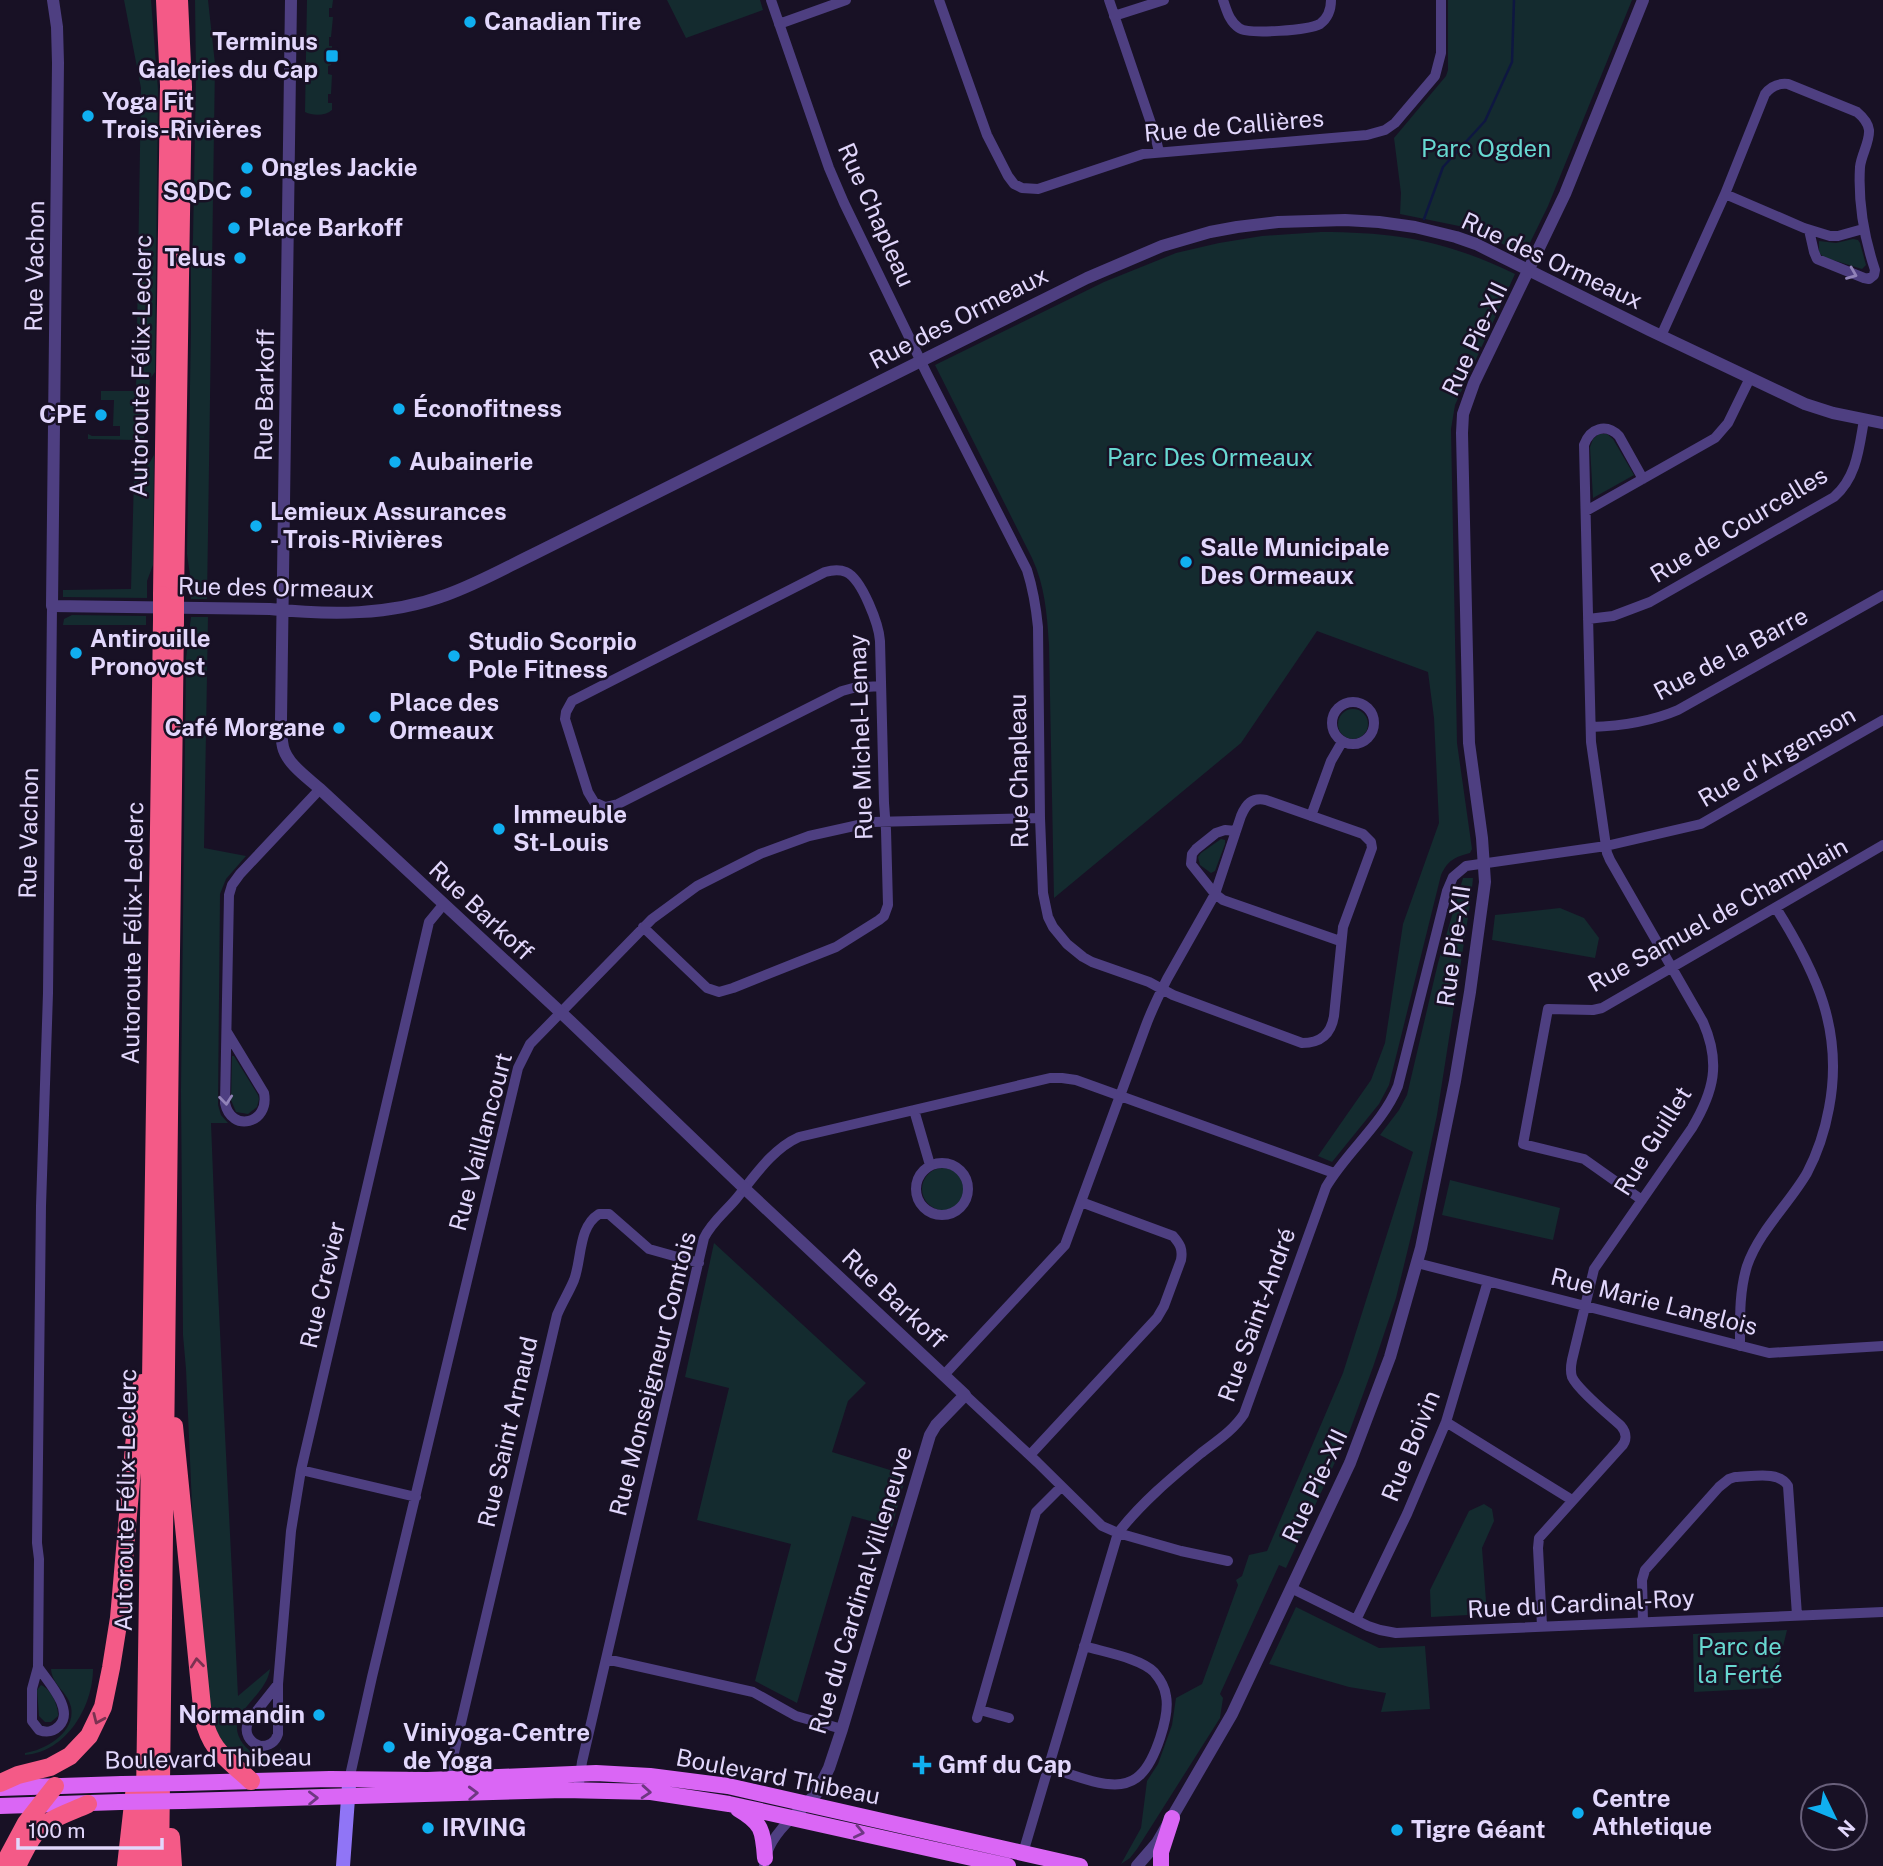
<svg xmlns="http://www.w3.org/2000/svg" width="1883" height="1866" font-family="'Public Sans',sans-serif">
<rect width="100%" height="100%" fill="#181125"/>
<path fill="#142b2f" d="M124,0h27l7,90 -3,282 -5,7c-2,21 -10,66 -3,85l3,-2 4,-7 -1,110 -6,16v17l-84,-1v-7l68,-1 4,-149 -47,-1v-5l4,2h28v-10h-7l1,-26h-13v-9h35l5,-303z
M195,0h13l7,64 -8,535h-16v-17l-4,-28 4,-224v-68l2,-23 3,-165z
M307,0h26l-1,8h-3v9h4l-2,20h-2v9h3v8h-3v4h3l-1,7 -3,1v8l4,1 -1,19h-3v9h4v7c-7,6 -19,6 -27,2z
M667,0h93l3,10 -77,28z
M1448,0h184l-84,206 -24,49 -33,-17 -32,-12 -59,-12 1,-21 -7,-55 52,-62 2,-6z
M1321,232c75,0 126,9 194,42l-60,131 -4,24 6,314 15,106 -2,4c-15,4 -22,7 -29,22l-52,210 -10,19 -47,58 -14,-6 53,-76 14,-37 18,-119 36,-101 -5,-105 -6,-46 -111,-41 -76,112 -187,155 -5,-253c-2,-31 -4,-59 -17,-87l-97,-193 169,-83 72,-29 43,-10 43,-7z
M1853,239l5,1 2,3 6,22 -4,4 -39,-12 -4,-5v-11l17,2z
M1599,434h8l6,5 21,36 -41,23 -3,-51 3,-8z
M72,615l74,1v9h-83l1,-6z
M191,617h17l-4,231 42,8 -20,23 -6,15 -2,211 3,10 7,8h-17c7,191 18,382 27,573l32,-27c-3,23 -31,38 -33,57 -2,20 32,46 44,22l-1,17 -35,-4 -18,-8 -16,-31 -17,-171 -8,-182 -3,-34 -2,-245 5,-431z
M1338 724a15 15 0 1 1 30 0a15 15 0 1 1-30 0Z
M1221,839l4,1v4l-10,27 -4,2 -11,-8 -2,-8 3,-4z
M1463,878h10l-2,20 -34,217 -23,109 -18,74 -23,69 -23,63 -64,138 -7,-3 -59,129 3,4 -3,20 -83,131 -7,9 -9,6 20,-36 6,-47 11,-17 14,-39 4,-27 26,-14 36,-99 -2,-5 6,-4 7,-21 18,-4 76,-178 70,-221 -33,-17 19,-25 8,-15 31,-132z
M1560,908l24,10 15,20 -4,20 -103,-18 3,-25z
M232,1056h2l24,39 1,4 -2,8 -9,7 -12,-2 -5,-12z
M922 1189a21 21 0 1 1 42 0a21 21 0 1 1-42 0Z
M1450,1180l110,28 -7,32 -111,-25z
M714,1243l152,140 -18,18 -16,51 74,23 -14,52 -40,-11 -55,187 -42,-22 36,-137 -94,-24 32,-132 -44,-11z
M1484,1504l8,5 2,12 -12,27 5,66 -56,3 -1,-27 39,-79z
M1296,1607l83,41 46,-2 5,63 -49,3 5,-19 -37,-6 -80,-23z
M1787,1630l-14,58 -79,4 -1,-58z
M51,1669h42c0,38 -27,83 -68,86v-2c21,-3 51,-21 46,-46 -3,-15 -19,-22 -20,-38z
M41,1685c9,3 18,21 17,31l-7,6h-6l-6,-6 -2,-26z"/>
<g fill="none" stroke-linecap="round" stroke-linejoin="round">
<path stroke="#0e1741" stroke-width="2.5" d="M1424,219l19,-52 42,-46 27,-59 2,-62"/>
<path stroke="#4e3f81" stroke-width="10" d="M771,0l58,168 15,35 83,171 100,196c6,19 9,37 11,57l2,191 3,75 5,24 5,10 14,17 16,13 9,5 57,20 24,13 129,48c19,0 29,-9 32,-27l9,-89 29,-79 -1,-6 -8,-8 -97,-34c-14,-3 -20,4 -25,16l-26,78 -48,85c-8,16 -16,32 -22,49l-80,217 -121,130
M939,0l48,135 21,41 6,8 8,4 16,1 105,-35 224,-19 18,-5 10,-7 40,-47 6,-23v-53
M1109,0l46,135 4,17
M1223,0c4,11 6,21 16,28 10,7 70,2 81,-4 8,-6 11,-14 11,-24
M1114,16l50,-16
M779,24l67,-24
M1725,194l79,34 26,8h8l25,-7
M1661,336l64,-142 40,-100c6,-8 13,-11 23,-10l69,28c6,5 11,10 12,18 1,12 -8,25 -9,37 -2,34 4,70 15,103l-1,5 -5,4 -5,-1 -47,-19 -3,-7 -5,-22
M1586,511l129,-73 13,-15 22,-45
M1588,619l25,-3 37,-14 184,-105c23,-20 25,-49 30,-77
M1332 723a21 21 0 1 1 42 0a21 21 0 1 1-42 0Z
M1591,727c30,-1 59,-5 87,-17l205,-115
M1311,816l20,-55 11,-19
M1236,831l-11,-1 -9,3 -20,16 -4,5 -1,10 24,30 8,6 117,41
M643,927l64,61 12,4 14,-4 103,-41 43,-27 5,-4 4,-11 -2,-75 -2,-27 -4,-162c-1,-16 -18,-62 -34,-69 -7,-3 -14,-2 -21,0l-253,129 -6,11 -1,7 23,73 6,10 11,5 13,-3 224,-113 11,-3 27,-2
M227,1032l37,61c6,31 -33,40 -39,10l4,-208 3,-10 8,-11 80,-85
M914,1110l16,55
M916 1189a26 26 0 1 1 52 0a26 26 0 1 1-52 0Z
M1642,1200l-58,-41 -61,-15 25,-135 45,1 9,-2 281,-163
M1417,1263l352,90 114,-7
M1740,1346c0,-27 -1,-54 7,-80 12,-35 42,-62 60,-93 11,-21 18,-43 22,-65 15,-78 -13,-136 -53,-200
M965,1395l72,67 65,64 16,7 63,18 47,10
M1446,1422l126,78
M1030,1455l127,-137 7,-12 17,-46c2,-11 -1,-16 -8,-24l-92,-34
M301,1470l115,27
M1291,1588l77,38 12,4 16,3 487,-21
M1356,1620l51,-106 39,-92 42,-141
M1643,1622l-1,-42 3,-10 74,-83 10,-8 6,-2c16,0 44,-7 53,9l9,129
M1542,1626l-4,-78 1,-10 82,-91c6,-6 6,-14 0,-21 -12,-11 -43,-36 -49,-49 -2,-6 -1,-12 0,-17l22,-91 98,-141c22,-37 29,-65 11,-106l-93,-162 -3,-7 -16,-111 -7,-297c6,-17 22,-22 35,-9l24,43
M606,1659l147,33 43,24 46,13
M38,1667c10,15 37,43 21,59 -6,6 -12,7 -20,4l-7,-9v-32l6,-22 1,-108 -2,-16 4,-337 7,-213 4,-387
M278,1684l13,-153 10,-61 128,-548 14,-17
M278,1684v50c-3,9 -9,12 -18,12 -11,-4 -16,-13 -12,-24z
M980,1710l29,8
M977,1718l59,-206 25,-25
M1048,1767c20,6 52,20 73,17 7,-1 14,-4 19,-9 15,-14 30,-59 26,-79 -1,-9 -6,-17 -12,-24 -14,-14 -50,-20 -70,-26
M448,1778l109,-463c5,-12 12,-23 17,-35 8,-21 4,-53 25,-66h10l40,35 50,14
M349,1780l23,-103 146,-609 12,-24 122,-125 45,-33 63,-32 49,-18 63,-14 168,-4
M578,1790l4,-28 122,-524c7,-15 21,-26 32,-39 18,-22 36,-50 63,-62l251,-59h12l14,2 258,93
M1023,1853l95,-320c23,-30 53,-55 82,-79 15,-12 33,-23 44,-40l82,-227c21,-36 56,-62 72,-101l49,-195 6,-14 13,-11 140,-20 95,-22 182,-104
M764,1866c2,-20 14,-35 28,-48"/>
<path stroke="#4e3f81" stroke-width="12" d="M53,0l4,27 1,36 -6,543 218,3c60,6 119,7 176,-14 31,-11 59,-27 88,-41l553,-276 75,-32 48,-14 27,-5 41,-5 67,-2 34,2 36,5 41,10 20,7 173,86 156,74 28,9 50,10
M291,0l-10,719c0,9 0,19 2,28 4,17 25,31 37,42l251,233 173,166 221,207 -29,30 -6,10 -88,294 -13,39 -13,26 -24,24
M1137,1866l20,-23 75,-129 118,-251 40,-106 31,-109 34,-167 15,-89 15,-110 -3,-44 -13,-95 -7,-310 1,-19 11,-31 91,-189 78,-194"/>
<path stroke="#9075f6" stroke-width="14" d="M343,1866l6,-81"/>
<path stroke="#da66f5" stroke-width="16" d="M183,1783l147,-4 98,1 168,-7 54,3 78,10 352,80
M0,1788l122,-4
M183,1801l381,-11 87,2 78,12 279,62
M0,1806l120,-4
M738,1809c24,14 25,21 27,49
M1161,1866v-14l11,-34"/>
<path stroke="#f45a87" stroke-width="18" d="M162,595l7,-510 -4,-85
M175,596l8,-509 -4,-87
M174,1426l29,291c8,35 24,41 48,64
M0,1783l18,-8 32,-8 20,-11 19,-20 14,-29 8,-39 8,-50 15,-172 8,-63
M171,1837l2,29
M3,1866l23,-43 29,-37
M17,1866c7,-13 13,-29 24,-39 12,-10 32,-16 47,-23
M126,1866l9,-80
M144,1866l18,-1246
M160,1866l15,-1246"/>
<path stroke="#da66f5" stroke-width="16" d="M122,1784l61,-1
M120,1802l63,-1"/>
<path stroke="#f45a87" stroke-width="18" d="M175,596v24
M162,620v-25"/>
</g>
<defs><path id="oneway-chevron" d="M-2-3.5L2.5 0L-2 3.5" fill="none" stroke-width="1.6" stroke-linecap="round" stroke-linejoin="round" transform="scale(1.75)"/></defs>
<g stroke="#9183b8">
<use href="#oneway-chevron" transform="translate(1852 274) rotate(22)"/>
<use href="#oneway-chevron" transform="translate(226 1100) rotate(84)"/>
</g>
<g stroke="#7b3251">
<use href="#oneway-chevron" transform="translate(197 1663) rotate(-96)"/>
<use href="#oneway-chevron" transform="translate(98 1719) rotate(114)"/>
</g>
<g stroke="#6f3783">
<use href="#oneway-chevron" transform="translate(646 1792) rotate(4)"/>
<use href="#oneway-chevron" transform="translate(473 1793) rotate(-2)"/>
<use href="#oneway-chevron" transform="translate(313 1798) rotate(-1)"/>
<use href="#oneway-chevron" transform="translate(859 1832) rotate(12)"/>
</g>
<g fill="#10aff0" stroke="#181125" stroke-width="2.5">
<circle cx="470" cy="22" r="7"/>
<rect x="325" y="49" width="14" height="14" rx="3.5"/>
<circle cx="88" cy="116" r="7"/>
<circle cx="247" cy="168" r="7"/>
<circle cx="246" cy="192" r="7"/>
<circle cx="234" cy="228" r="7"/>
<circle cx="240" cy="258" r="7"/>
<circle cx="399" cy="409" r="7"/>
<circle cx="101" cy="415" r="7"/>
<circle cx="395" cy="462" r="7"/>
<circle cx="256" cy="526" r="7"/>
<circle cx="1186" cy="562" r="7"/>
<circle cx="76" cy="653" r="7"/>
<circle cx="454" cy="656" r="7"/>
<circle cx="375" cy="717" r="7"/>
<circle cx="339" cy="728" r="7"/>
<circle cx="499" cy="829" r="7"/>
<circle cx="319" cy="1715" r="7"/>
<circle cx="389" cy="1747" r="7"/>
<path d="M918.5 1754.5h7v7h7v7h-7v7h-7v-7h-7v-7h7z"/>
<circle cx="1578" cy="1813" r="7"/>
<circle cx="428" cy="1828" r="7"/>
<circle cx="1397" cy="1830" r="7"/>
</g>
<g text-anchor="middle" stroke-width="5" stroke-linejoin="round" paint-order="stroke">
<g font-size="24" font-weight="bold" fill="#e2d7fc" stroke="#181125" text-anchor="start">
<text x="484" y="30">Canadian Tire</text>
<text x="318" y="50" text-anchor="end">Terminus<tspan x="318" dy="28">Galeries du Cap</tspan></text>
<text x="102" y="110">Yoga Fit<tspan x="102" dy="28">Trois-Rivières</tspan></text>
<text x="261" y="176">Ongles Jackie</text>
<text x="232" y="200" text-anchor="end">SQDC</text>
<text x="248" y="236">Place Barkoff</text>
<text x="226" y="266" text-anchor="end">Telus</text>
<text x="413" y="417">Éconofitness</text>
<text x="87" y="423" text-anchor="end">CPE</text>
<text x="409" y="470">Aubainerie</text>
<text x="270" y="520">Lemieux Assurances<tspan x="270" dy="28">- Trois-Rivières</tspan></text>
<text x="1200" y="556">Salle Municipale<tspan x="1200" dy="28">Des Ormeaux</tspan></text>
<text x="90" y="647">Antirouille<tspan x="90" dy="28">Pronovost</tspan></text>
<text x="468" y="650">Studio Scorpio<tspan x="468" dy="28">Pole Fitness</tspan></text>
<text x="389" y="711">Place des<tspan x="389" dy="28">Ormeaux</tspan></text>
<text x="325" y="736" text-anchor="end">Café Morgane</text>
<text x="513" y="823">Immeuble<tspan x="513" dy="28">St-Louis</tspan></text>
<text x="305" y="1723" text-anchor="end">Normandin</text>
<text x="403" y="1741">Viniyoga-Centre<tspan x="403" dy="28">de Yoga</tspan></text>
<text x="938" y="1773">Gmf du Cap</text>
<text x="1592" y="1807">Centre<tspan x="1592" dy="28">Athletique</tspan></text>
<text x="442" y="1836">IRVING</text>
<text x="1411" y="1838">Tigre Géant</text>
</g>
<g font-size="24" fill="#e2d7fc" stroke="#181125">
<text transform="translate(1234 126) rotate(-5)" y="8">Rue de Callières</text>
<text transform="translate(876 215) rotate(66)" y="8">Rue Chapleau</text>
<text transform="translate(1552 261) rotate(25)" y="8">Rue des Ormeaux</text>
<text transform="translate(35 266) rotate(-89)" y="8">Rue Vachon</text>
<text transform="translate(959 318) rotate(-27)" y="8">Rue des Ormeaux</text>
<text transform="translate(1475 339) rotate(-65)" y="8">Rue Pie-XII</text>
<text transform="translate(141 366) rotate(-89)" y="8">Autoroute Félix-Leclerc</text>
<text transform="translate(265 395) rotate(-89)" y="8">Rue Barkoff</text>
<text transform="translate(1739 525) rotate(-31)" y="8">Rue de Courcelles</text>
<text transform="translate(276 588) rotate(1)" y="8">Rue des Ormeaux</text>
<text transform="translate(1731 654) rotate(-28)" y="8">Rue de la Barre</text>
<text transform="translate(861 737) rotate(-92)" y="8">Rue Michel-Lemay</text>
<text transform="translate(1777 757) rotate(-30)" y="8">Rue d'Argenson</text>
<text transform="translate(1019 771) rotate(-91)" y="8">Rue Chapleau</text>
<text transform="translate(29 833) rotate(-89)" y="8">Rue Vachon</text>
<text transform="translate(481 911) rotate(43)" y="8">Rue Barkoff</text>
<text transform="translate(1718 915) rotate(-29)" y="8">Rue Samuel de Champlain</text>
<text transform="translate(133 933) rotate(-89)" y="8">Autoroute Félix-Leclerc</text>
<text transform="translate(1454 946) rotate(-82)" y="8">Rue Pie-XII</text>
<text transform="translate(1653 1141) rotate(-58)" y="8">Rue Guillet</text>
<text transform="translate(481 1142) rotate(-75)" y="8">Rue Vaillancourt</text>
<text transform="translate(323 1285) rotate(-77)" y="8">Rue Crevier</text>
<text transform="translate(894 1299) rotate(43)" y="8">Rue Barkoff</text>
<text transform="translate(1654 1302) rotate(14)" y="8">Rue Marie Langlois</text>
<text transform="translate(1257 1315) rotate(-70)" y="8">Rue Saint-André</text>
<text transform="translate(653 1374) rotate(-76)" y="8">Rue Monseigneur Comtois</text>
<text transform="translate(508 1432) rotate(-77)" y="8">Rue Saint Arnaud</text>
<text transform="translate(1411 1446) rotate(-68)" y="8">Rue Boivin</text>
<text transform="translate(1315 1486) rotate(-65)" y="8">Rue Pie-XII</text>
<text transform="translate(126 1500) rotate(-89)" y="8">Autoroute Félix-Leclerc</text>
<text transform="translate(861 1590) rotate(-73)" y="8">Rue du Cardinal-Villeneuve</text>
<text transform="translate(1581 1604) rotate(-3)" y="8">Rue du Cardinal-Roy</text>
<text transform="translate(208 1759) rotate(-1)" y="8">Boulevard Thibeau</text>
<text transform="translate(778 1777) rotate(11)" y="8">Boulevard Thibeau</text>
</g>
<g font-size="24" fill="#67d8d1" stroke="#181125">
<text x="1486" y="157">Parc Ogden</text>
<text x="1210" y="466">Parc Des Ormeaux</text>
<text x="1740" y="1655">Parc de<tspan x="1740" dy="28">la Ferté</tspan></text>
</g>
</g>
<g transform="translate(1834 1817) rotate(133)"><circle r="33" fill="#181125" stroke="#69607b" stroke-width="2"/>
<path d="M0-5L12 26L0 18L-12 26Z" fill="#10aff0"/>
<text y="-10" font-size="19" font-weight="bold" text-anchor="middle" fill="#e2d7fc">N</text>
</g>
<path d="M18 1838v10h144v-10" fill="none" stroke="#e2d7fc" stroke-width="3.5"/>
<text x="28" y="1838" font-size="21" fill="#e2d7fc" stroke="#181125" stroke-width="5" paint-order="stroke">100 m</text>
</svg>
